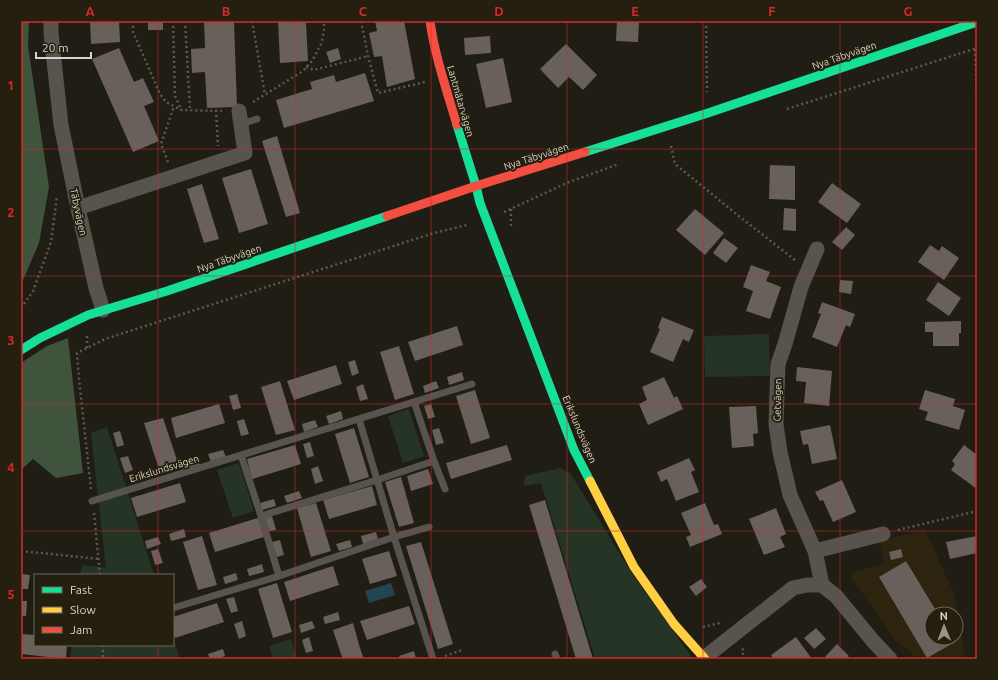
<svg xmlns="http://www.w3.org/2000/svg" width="998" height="680" font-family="Ubuntu,sans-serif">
<rect width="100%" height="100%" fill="#201d14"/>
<path fill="#2c240f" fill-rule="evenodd" d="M925,530l29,63 12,66h-47l-24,-18 -46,-67 35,-11 -5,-22zM932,614h24v24h-24z"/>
<path fill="#253424" d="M769,334l1,42 -65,1 -1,-41z
M409,409l15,47 -21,7 -15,-47z
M107,427l47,148h-74l2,-10 24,3 -15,-135z
M239,463l15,48 -21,7 -16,-48z
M560,468l11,6 60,98 62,87h-98l-54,-176 -17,3 1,-10z
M173,636l7,23h-110l2,-14h101z
M291,639l6,20h-24l-4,-13z"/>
<path fill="#3f533d" d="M21,21h8l-1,25 21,141 -10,56 -18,42z
M68,338l15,135 -27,5 -23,-19 -12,11v-107l26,-17z"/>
<path fill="#224651" d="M391,583l4,12 -26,8 -4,-12z"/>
<path fill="#69605c" d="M90,21h29l1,21 -29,2z
M148,21h15v9h-15z
M204,21h30l3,86 -30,1 -2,-36 -13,1 -1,-24 14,-1z
M278,21h34v1l-6,1 2,38 -28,2z
M375,21h29l11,58 -28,8 -5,-31 -8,1 -5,-24 8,-2z
M617,21h22l-1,21 -22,-1z
M490,36l1,17 -26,2 -1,-17z
M566,44l31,31 -14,15 -14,-13 -11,11 -18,-19z
M119,48l15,34 9,-4 11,24 -10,4 15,35 -26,11 -41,-93z
M338,48l3,11 -11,4 -4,-11z
M503,58l9,44 -26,6 -10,-44z
M365,73l9,28 -90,27 -8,-28 36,-11 -2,-7 24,-7 2,7z
M277,136l23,77 -14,4 -24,-76z
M770,165l25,1v34l-26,-1z
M251,169l17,55 -29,9 -17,-55z
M832,183l29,21 -14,19 -29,-21z
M202,184l17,55 -15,4 -17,-54z
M784,208l12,1v22l-13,-1z
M695,209l29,24 -19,22 -29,-25z
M846,227l9,8 -13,15 -10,-8z
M724,238l14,10 -12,15 -13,-10z
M930,245l9,6 3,-5 17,12 -15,22 -26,-18z
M751,265l19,7 -4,9 15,6 -11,32 -24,-8 7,-20 -10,-4z
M840,280l13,1 -2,13 -12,-2z
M938,282l23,16 -12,18 -23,-16z
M822,302l33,12 -5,13 -4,-2 -9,22 -25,-10 9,-23 -3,-1z
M662,317l32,13 -5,12 -6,-3 -10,23 -23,-10 10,-23 -2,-1z
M961,321v12h-2v13h-26v-14h-8v-10z
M457,326l6,19 -48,16 -7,-19z
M399,346l15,48 -19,6 -15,-48z
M355,360l4,13 -7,3 -4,-14z
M336,365l6,19 -48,16 -7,-19z
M797,367l35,4 -3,35 -25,-3 2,-21 -10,-1z
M462,372l2,8 -15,5 -2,-8z
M664,377l10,21 3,-2 6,13 -35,16 -9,-21 8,-4 -5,-13z
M280,381l15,49 -19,5 -15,-48z
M436,381l3,7 -14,5 -2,-7z
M363,384l5,15 -8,2 -4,-14z
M475,390l15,48 -19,6 -15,-48z
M925,390l30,9 -2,7 12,4 -6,20 -34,-10 3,-8 -9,-3z
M237,394l4,14 -8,2 -4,-14z
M219,404l6,19 -49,15 -5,-20z
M431,404l4,13 -7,2 -4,-13z
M756,406l2,27 -5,1 1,12 -22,2 -3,-41z
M341,411l2,8 -14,5 -3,-8z
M163,418l16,48 -19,6 -16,-49z
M244,419l5,15 -8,2 -4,-15z
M315,420l3,7 -14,5 -2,-8z
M830,425l7,34 -25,5 -4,-20 -5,1 -3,-14z
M354,428l15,49 -19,6 -15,-49z
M439,428l5,15 -8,2 -4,-15z
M120,431l4,14 -7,2 -4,-14z
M310,442l4,14 -7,2 -4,-14z
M295,445l6,19 -49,15 -5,-20z
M507,445l5,15 -61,19 -5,-16z
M964,445l13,10v34l-26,-19 4,-6 -3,-3z
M223,450l3,7 -15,5 -3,-8z
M128,456l5,14 -8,3 -5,-15z
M198,458l2,7 -14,4 -2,-7z
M689,458l6,12 -4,2 8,20 -23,9 -9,-22 -6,3 -4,-10z
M318,466l5,15 -8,3 -4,-15z
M428,469l5,15 -22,7 -4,-15z
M401,477l13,46 -15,4 -14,-45z
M842,480l14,32 -23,10 -10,-22 -3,1 -5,-9z
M180,483l6,19 -49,15 -6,-19z
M372,486l5,19 -48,14 -6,-19z
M299,491l3,7 -15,5 -3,-7z
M274,499l2,7 -14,4 -2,-7z
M545,500l48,159h-17l-47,-154z
M316,503l15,48 -20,6 -14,-49z
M705,503l9,22 4,-1 4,10 -32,13 -4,-10 5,-2 -10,-22z
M776,508l10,26 -6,3 5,10 -21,8 -15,-36z
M272,516l4,14 -7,1 -4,-13z
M258,518l6,19 -49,15 -6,-19z
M184,529l2,8 -15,4 -2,-7z
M376,532l2,7 -15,5 -2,-8z
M202,536l15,49 -19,5 -15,-48z
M977,536v17l-27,6 -4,-17z
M158,537l3,7 -14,5 -2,-8z
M280,540l4,15 -7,2 -5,-15z
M350,540l2,7 -13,4 -3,-7z
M421,542l32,102 -15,5 -32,-103z
M158,549l5,14 -8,2 -4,-14z
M901,549l2,8 -12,3 -2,-8z
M389,551l8,25 -27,8 -8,-25z
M906,561l32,53h-6v24h20l3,4 -28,16 -48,-81z
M262,564l2,8 -15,4 -2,-7z
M333,566l6,19 -49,16 -6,-19z
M236,573l2,7 -13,4 -2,-7z
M22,574l8,1 -2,14h-7z
M701,579l6,8 -11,9 -7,-9z
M277,583l15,49 -19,6 -15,-49z
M234,597l4,14 -7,2 -5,-14z
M21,601h6l-1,15h-5z
M217,603l7,19 -49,16 -2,-7v-14z
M409,606l6,18 -48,16 -7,-19z
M338,612l2,8 -15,4 -2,-7z
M242,621l4,15 -7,3 -5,-15z
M312,621l3,7 -14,5 -2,-8z
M353,623l7,25 4,11h-21l-2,-5 -8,-24z
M816,628l10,11 -12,10 -10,-11z
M21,634l14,1v10h32l-1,14 -45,-5z
M309,637l4,14 -7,2 -4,-13z
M796,637l16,22h-38l-3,-4z
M837,644l12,12 -3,3h-18l-3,-2z
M223,649l2,7 -9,3h-6l-2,-5z
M414,651l2,8h-16l-1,-3z"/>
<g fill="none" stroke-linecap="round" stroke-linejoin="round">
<path stroke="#5c5853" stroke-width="2.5" stroke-dasharray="2 3" stroke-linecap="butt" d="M133,21v11l27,62 6,8 15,8 41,1
M173,21l2,75 6,13
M185,21l5,89
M252,21l13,74
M361,21l7,35 10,37 47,-11
M706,21l1,71
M975,49l2,47
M306,67l8,3 54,-14
M253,102l50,-31 9,-10 9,-17 3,-13v-10
M787,109l190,-61
M216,110l2,36
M671,146l4,18 65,53 55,43
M168,162l-7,-18 13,-38
M504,212l65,-30 50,-18
M511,226v-18
M21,308l12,-17 18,-49 6,-46
M87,348v-12
M91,489l-12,-110 -2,-26 28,-14 329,-106 33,-8
M94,513l6,62
M898,530l79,-19
M21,551l78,8
M703,627l17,-4
M103,645v14
M445,656l17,-6
M740,659l4,-7 -2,-4"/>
<path stroke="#57544d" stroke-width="7" d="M241,124l16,-5
M414,402l20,59 11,28
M359,419l35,118 39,122
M241,455l20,61 116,-36 57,-19
M92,501l380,-117
M261,516l18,60
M173,608l106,-32 115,-39 35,-10
M555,654l2,5"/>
<path stroke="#57544d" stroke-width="15" d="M51,21v12l10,92 17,83 18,80 7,22
M78,208l167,-55 -6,-42
M817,249l-16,38 -16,57 -7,20 -2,60 4,28 10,43 25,56 7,34
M815,551l68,-17
M704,658l89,-70 14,-3h15l14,11 37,45 17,18"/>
<path stroke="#16e098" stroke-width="9" d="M457,125l19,61 4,17 94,247 16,31
M585,152l123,-39 269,-91
M21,350l19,-12 48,-23 79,-24 220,-75"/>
<path stroke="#ffcf43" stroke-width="9" d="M590,481l44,86 40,57 31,35"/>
<path stroke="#f24e42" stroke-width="9" d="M430,21c5,36 17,70 27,104
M387,216l89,-30 109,-34"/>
</g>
<path fill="none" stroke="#d62828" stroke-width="1" stroke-opacity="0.55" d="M158,21v554M295,21v638M431,21v638M567,21v638M703,21v638M840,21v638M21,149h956M21,276h956M21,404h956M21,531h956M158,645v14"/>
<g text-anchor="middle" stroke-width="4" stroke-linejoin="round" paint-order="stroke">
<g font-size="10" fill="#d9d4ca" stroke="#251f0f">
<text transform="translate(844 55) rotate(-19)" y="4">Nya Täbyvägen</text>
<text transform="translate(461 101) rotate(74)" y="4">Lantmätarvägen</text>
<text transform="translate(536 156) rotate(-18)" y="4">Nya Täbyvägen</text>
<text transform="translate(79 212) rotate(78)" y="4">Täbyvägen</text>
<text transform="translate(229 258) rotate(-19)" y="4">Nya Täbyvägen</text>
<text transform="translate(777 400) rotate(-89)" y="4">Getvägen</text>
<text transform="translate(580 429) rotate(67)" y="4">Erikslundsvägen</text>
<text transform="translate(164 468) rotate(-17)" y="4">Erikslundsvägen</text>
</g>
</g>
<rect width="998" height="680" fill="none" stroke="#251f0f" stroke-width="44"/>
<rect x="34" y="574" width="140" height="72" fill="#251f0f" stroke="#6d675a"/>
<rect x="42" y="587" width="20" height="6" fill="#16e098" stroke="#6d675a"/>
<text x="70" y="594" font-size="12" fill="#d9d4ca">Fast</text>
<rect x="42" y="607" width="20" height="6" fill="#ffcf43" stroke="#6d675a"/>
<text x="70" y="614" font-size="12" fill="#d9d4ca">Slow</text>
<rect x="42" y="627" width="20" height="6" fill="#f24e42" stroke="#6d675a"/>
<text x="70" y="634" font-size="12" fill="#d9d4ca">Jam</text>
<g transform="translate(944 626) rotate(359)"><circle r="19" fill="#251f0f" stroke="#6d675a"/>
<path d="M0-3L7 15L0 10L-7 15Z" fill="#98948a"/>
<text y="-6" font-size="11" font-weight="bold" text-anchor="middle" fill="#d9d4ca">N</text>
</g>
<path d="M36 52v6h55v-6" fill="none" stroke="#d9d4ca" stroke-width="2"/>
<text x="42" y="52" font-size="12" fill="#d9d4ca" stroke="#251f0f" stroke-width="3" paint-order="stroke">20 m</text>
<rect x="22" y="22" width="954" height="636" fill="none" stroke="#d62828" stroke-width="1.5"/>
<g font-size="13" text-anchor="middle" font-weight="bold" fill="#d62828">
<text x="90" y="16">A</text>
<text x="226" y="16">B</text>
<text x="363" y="16">C</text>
<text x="499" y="16">D</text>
<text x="635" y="16">E</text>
<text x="772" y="16">F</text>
<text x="908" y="16">G</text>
<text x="11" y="90">1</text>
<text x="11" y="217">2</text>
<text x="11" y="345">3</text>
<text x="11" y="472">4</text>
<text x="11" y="599">5</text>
</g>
</svg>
